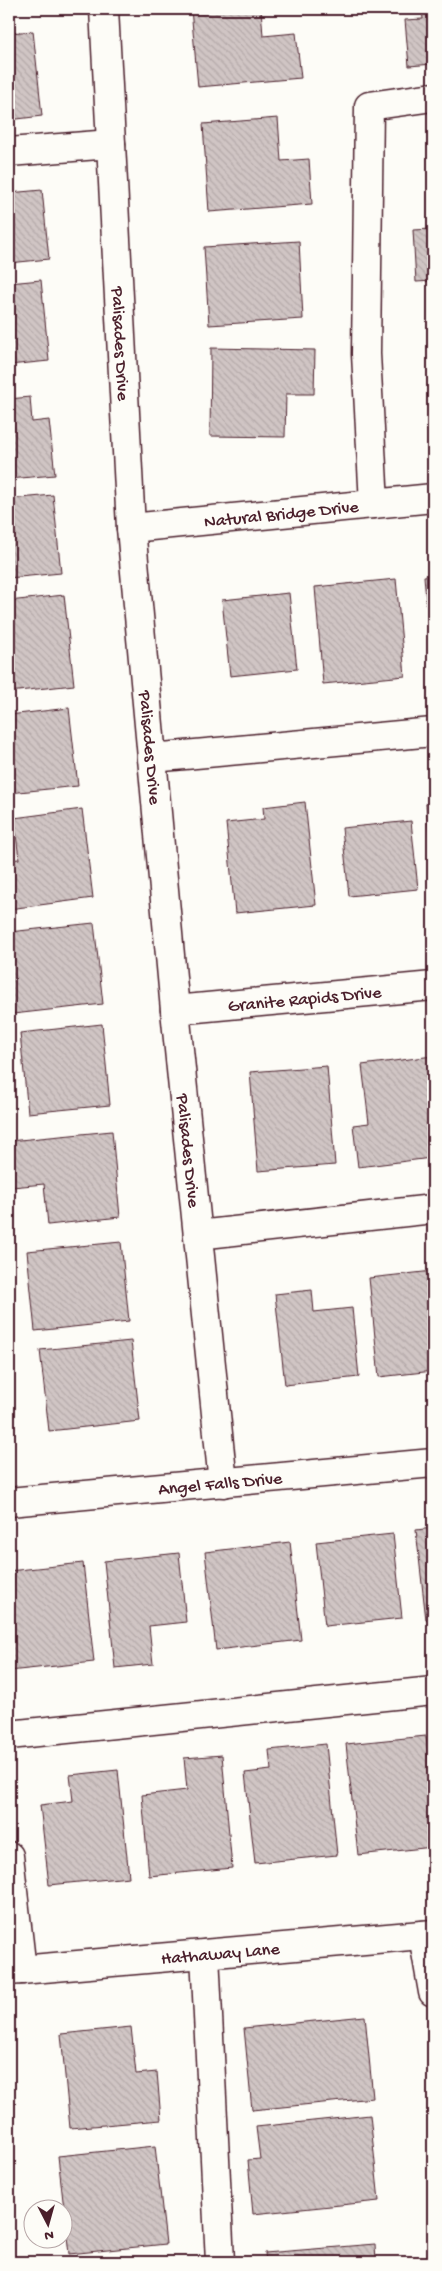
<svg xmlns="http://www.w3.org/2000/svg" width="442" height="2271" font-family="'Gochi Hand',sans-serif">
<defs>
<pattern id="building-back-hatch" width="6" height="6" patternUnits="userSpaceOnUse" patternTransform="scale(1.25)"><rect width="6" height="6" fill="#d0c5c4"/><path d="M-1 5l2 2M0 0l6 6M5-1l2 2" fill="none" stroke="#b4a9a9"/></pattern>
</defs>
<rect width="100%" height="100%" fill="#fdfcf7"/>
<filter id="ink" filterUnits="userSpaceOnUse"><feTurbulence type="fractalNoise" baseFrequency=".02" numOctaves="2"/><feDisplacementMap in="SourceGraphic" scale="10" xChannelSelector="R" yChannelSelector="G"/><feConvolveMatrix kernelMatrix="1 2 1 2 8 2 1 2 1" color-interpolation-filters="sRGB"/></filter>
<g filter="url(#ink)">
<path fill="url(#building-back-hatch)" stroke="#4a1f2b" d="M191,9h70l2,27 33,-3 5,45 -103,9z
M422,9h11v55l-24,2 -4,-46 18,-1z
M33,31l9,85 -33,4v-87z
M278,118l3,43 28,-2 3,45 -103,8 -6,-88z
M42,190l7,69 -40,4v-70z
M433,229v52l-17,1 -3,-52z
M299,241l4,78 -94,6 -5,-78z
M41,280l8,81 -40,4v-82z
M211,348l104,2 -1,44h-28l-1,43 -75,-1z
M30,397l2,25 17,-2 6,55 -46,4v-80z
M53,495l8,78 -52,5v-79z
M433,575v89h-2l-7,-88z
M396,579l9,97 -82,8 -8,-97z
M289,593l8,76 -67,7 -8,-76z
M64,595l10,90 -65,7v-91z
M69,708l9,78 -69,7v-78z
M305,802l11,103 -81,8 -9,-90 38,-4 -1,-12z
M433,803v68l-7,-67z
M82,809l11,89 -84,11v-49l10,-1 -5,-41z
M411,821l7,68 -69,7 -7,-68z
M94,923l9,81 -90,10 -4,-38v-44z
M102,1024l8,81 -82,8 -8,-80z
M433,1056v66l-6,1 4,35 -73,9 -5,-42 16,-2 -7,-58z
M327,1066l8,99 -77,6 -8,-99z
M112,1131l8,86 -72,8 -4,-41 -32,3 -3,-46z
M121,1242l8,79 -94,10 -8,-80z
M433,1271v100l-54,6 -10,-99z
M312,1290l2,22 38,-4 7,69 -74,8 -10,-91z
M131,1341l9,80 -91,10 -9,-81z
M433,1528v91l-7,1 -10,-90z
M393,1534l9,84 -77,8 -9,-84z
M290,1542l11,98 -85,10 -11,-98z
M179,1553l7,69 -37,4 4,38 -38,4 -11,-107z
M83,1563l11,99 -85,9v-100z
M426,1736l7,67v44l-75,8 -12,-111z
M326,1744l11,111 -82,8 -10,-90 26,-3 -2,-20z
M222,1755l10,113 -83,8 -7,-81 45,-5 -3,-32z
M118,1770l11,107 -80,8 -9,-80 33,-4 -3,-26z
M365,2016l8,82 -121,12 -8,-82z
M131,2027l5,47 21,-2 4,48 -91,8 -9,-94z
M370,2115l9,86 -126,13 -5,-54 12,-1 -4,-32z
M155,2146l11,98 -97,10 -11,-98z
M375,2244l1,18h-110l-1,-9z"/>
<g fill="none" stroke-linecap="round" stroke-linejoin="round">
<defs>
<g id="minor">
<path id="s1" d="M104,9l27,519 44,482 48,473"/>
<path d="M9,152l102,-8"/>
<path d="M374,504l-8,-150 3,-248 64,-9"/>
<path id="s2" d="M131,528l302,-30"/>
<path d="M152,758l281,-26"/>
<path id="s3" d="M175,1010l258,-24"/>
<path d="M198,1235l235,-26"/>
<path id="s4" d="M9,1502l424,-39"/>
<path d="M9,1735l424,-44"/>
<path d="M9,1856l13,114"/>
<path d="M423,1935l10,57"/>
<path d="M205,1954l15,308"/>
<path id="s5" d="M9,1971l424,-37"/>
</g>
</defs>
<use href="#minor" stroke="#4a1f2b" stroke-width="31"/>
<use href="#minor" stroke="#fdfcf7" stroke-width="28"/>
</g>
</g>
<g text-anchor="middle" stroke-width="4" stroke-linejoin="round" paint-order="stroke">
<g font-size="18" fill="#4a1f2b" stroke="#fdfcf7">
<text dy="6" stroke="none"><textPath href="#s1" startOffset="335">Palisades Drive</textPath></text>
<text dy="6" stroke="none"><textPath href="#s2" startOffset="151">Natural Bridge Drive</textPath></text>
<text dy="6" stroke="none"><textPath href="#s1" startOffset="740">Palisades Drive</textPath></text>
<text dy="6" stroke="none"><textPath href="#s3" startOffset="130">Granite Rapids Drive</textPath></text>
<text dy="6" stroke="none"><textPath href="#s1" startOffset="1145">Palisades Drive</textPath></text>
<text dy="6" stroke="none"><textPath href="#s4" startOffset="212">Angel Falls Drive</textPath></text>
<text dy="6" stroke="none"><textPath href="#s5" startOffset="212">Hathaway Lane</textPath></text>
</g>
</g>
<rect width="442" height="2271" fill="none" stroke="#fdfcf7" stroke-width="30"/>
<rect x="15" y="15" width="412" height="2241" fill="none" stroke="#4a1f2b" stroke-width="2" filter="url(#ink)"/>
<g transform="translate(48 2224) rotate(174)"><circle r="24" fill="#fdfcf7" stroke="#b5a4a5"/>
<path d="M0-4L9 19L0 12L-9 19Z" fill="#4a1f2b"/>
<text y="-8" font-size="14" font-weight="bold" text-anchor="middle" fill="#4a1f2b">N</text>
</g>
</svg>
